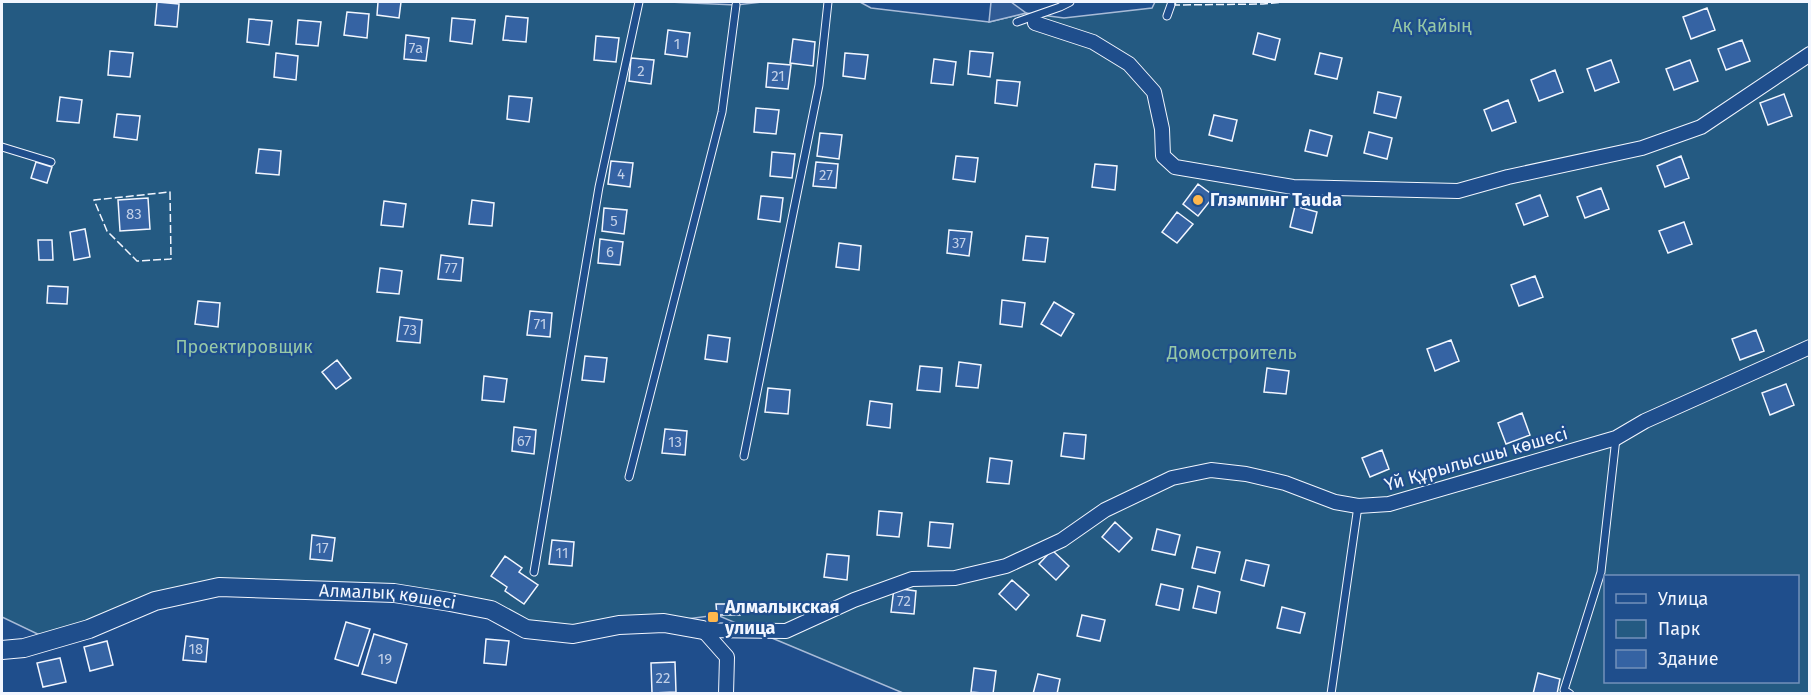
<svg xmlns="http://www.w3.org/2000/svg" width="1811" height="695" font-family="'Fira Sans',sans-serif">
<rect width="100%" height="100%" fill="#1f4e8c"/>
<path fill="#245a82" stroke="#a8bbd7" stroke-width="1.5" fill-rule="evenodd" d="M2,2h667l67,3 26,-3h98l11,6 118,14 37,-9 38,5 88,-10 3,-6h654v691h-906l-186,-78 -144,19 -123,-32 -231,-15 -169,53 -48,-23zM1606,576h192v106h-192z"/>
<path fill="#305b95" stroke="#a8bbd7" stroke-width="1.5" d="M991,2h20l15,11 -37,9z"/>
<path fill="#3563a3" stroke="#f2f6ff" stroke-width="1.5" d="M157,2l22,2 -2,23 -22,-2z
M378,2h23l-2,16 -22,-3z
M1707,8l8,22 -24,9 -8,-22z
M347,12l22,2 -2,24 -23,-3z
M506,16l22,2 -2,24 -23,-2z
M452,18l23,2 -3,24 -22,-3z
M249,19l23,2 -3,24 -22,-3z
M298,20l23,2 -3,24 -22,-2z
M668,30l22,3 -3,24 -22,-3z
M1258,33l22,6 -5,21 -22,-6z
M406,35l23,3 -3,23 -22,-2z
M596,36l23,2 -3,24 -22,-2z
M793,39l22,3 -2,24 -23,-3z
M1742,40l8,21 -24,9 -8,-21z
M110,51l23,2 -3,24 -22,-2z
M970,51l23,2 -3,24 -22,-3z
M276,53l22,3 -2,24 -22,-3z
M845,53l23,2 -3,24 -22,-3z
M1320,53l22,5 -5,21 -22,-5z
M631,58l23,2 -3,24 -22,-3z
M934,59l22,3 -3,23 -22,-2z
M1611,60l8,22 -24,9 -8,-22z
M1690,60l8,21 -24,9 -8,-21z
M768,63l23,2 -3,24 -22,-2z
M1555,70l8,22 -24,9 -8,-21z
M997,80l23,2 -3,24 -22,-3z
M1378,92l23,5 -5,21 -22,-5z
M1784,94l8,22 -24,9 -8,-22z
M509,96l23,2 -3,24 -22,-3z
M60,97l22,3 -3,23 -22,-2z
M1508,100l8,22 -24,9 -8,-21z
M756,108l23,2 -3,24 -22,-2z
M117,114l23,2 -3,24 -23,-3z
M1214,115l23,5 -5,21 -23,-6z
M1310,130l22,6 -5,20 -22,-5z
M1369,132l23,6 -5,21 -23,-6z
M820,133l22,2 -3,24 -22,-3z
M259,149l22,2 -2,24 -23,-2z
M772,152l23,2 -3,24 -22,-2z
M956,156l22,2 -3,24 -22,-3z
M1681,156l8,22 -24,9 -8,-21z
M611,161l22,2 -3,24 -22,-3z
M36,162l16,5 -5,16 -16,-5z
M816,162l22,2 -2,24 -23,-2z
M1095,164l22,2 -2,24 -23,-3z
M1198,184l16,12 -16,20 -15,-12z
M1601,188l8,21 -24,9 -8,-21z
M1540,195l8,21 -24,9 -8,-21z
M761,196l22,2 -3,24 -22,-3z
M148,198l2,31 -30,2 -2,-31z
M472,200l22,3 -2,23 -23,-2z
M384,201l22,3 -3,23 -22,-2z
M1295,206l22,6 -5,21 -22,-6z
M604,208l23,2 -3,24 -22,-3z
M1177,212l16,12 -16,19 -15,-11z
M1684,222l8,22 -24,9 -9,-22z
M85,229l5,28 -16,3 -4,-28z
M949,230l23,2 -3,24 -22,-3z
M1026,236l22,2 -3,24 -22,-2z
M600,239l23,3 -3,23 -22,-2z
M38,240h14l1,20h-14z
M839,243l22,3 -2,24 -23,-3z
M441,255l22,3 -2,23 -23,-2z
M380,268l22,3 -3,23 -22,-2z
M1535,276l8,21 -24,9 -8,-21z
M48,286l20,1 -1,17 -20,-1z
M1002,300l23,3 -3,24 -22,-3z
M198,301l22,2 -2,24 -23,-3z
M1054,302l20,12 -13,22 -20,-12z
M530,311l22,2 -2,24 -23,-2z
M400,317l22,3 -2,23 -23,-2z
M1756,330l8,21 -24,9 -8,-21z
M708,335l22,3 -3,24 -22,-3z
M1451,340l8,21 -24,10 -8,-22z
M585,356l22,2 -3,24 -22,-2z
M337,360l14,18 -15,11 -14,-17z
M959,362l22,3 -3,23 -22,-2z
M920,366l22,2 -2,24 -23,-2z
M1267,368l22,3 -3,23 -22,-2z
M484,376l23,3 -3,23 -22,-2z
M1786,384l8,21 -24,10 -8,-22z
M768,388l22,2 -2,24 -23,-2z
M870,401l22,3 -2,24 -23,-3z
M1522,413l8,22 -24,9 -8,-21z
M514,427l22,3 -2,24 -22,-3z
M665,429l22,2 -2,24 -23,-2z
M1064,433l22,2 -2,24 -23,-3z
M1382,450l7,19 -19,8 -8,-19z
M990,458l22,3 -3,23 -22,-2z
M879,511l23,2 -3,24 -22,-2z
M930,522l23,2 -3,24 -22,-2z
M1115,522l17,16 -13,14 -17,-15z
M1157,529l23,6 -5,20 -23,-5z
M312,535l23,3 -3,23 -22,-2z
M552,540l22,2 -2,24 -23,-2z
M1197,547l23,5 -5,21 -23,-5z
M1052,550l17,16 -13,14 -17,-16z
M827,554l22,2 -2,24 -23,-3z
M505,556l17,12 -3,4 19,13 -14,19 -19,-13 2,-4 -16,-11z
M1246,560l23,5 -5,21 -23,-6z
M1012,580l17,15 -13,15 -17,-16z
M1161,584l22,5 -4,21 -23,-5z
M1198,586l22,6 -4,21 -23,-5z
M894,588l22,3 -2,23 -23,-2z
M716,604h23l1,11h-23z
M1282,607l23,6 -5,20 -23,-5z
M1082,615l23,5 -5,21 -23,-5z
M346,622l24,7 -12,37 -23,-7z
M374,634l33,10 -11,39 -34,-9z
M186,636l22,3 -2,23 -23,-2z
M486,639l23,2 -3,24 -22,-2z
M107,641l6,24 -23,6 -6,-24z
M60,658l6,24 -23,5 -6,-24z
M675,662l1,30 -24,1 -1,-30z
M974,668l22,3 -3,23 -22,-2z
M1538,673l22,6 -3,15h-24z
M1038,674l22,5 -3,15h-24z"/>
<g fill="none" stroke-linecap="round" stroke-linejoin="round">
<defs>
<path id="service" d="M1167,16l5,-14
M1017,22l43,-15 10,-5
M2,147l49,15
M744,456l75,-371 9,-83
M629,477l93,-365 14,-107
M534,572l65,-385 40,-185
M1331,694l27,-188
M1570,694l-6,-4 37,-118 15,-134"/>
<path id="minor" d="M1035,23l58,19 36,22 25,28 8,37 1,27 12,11 118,20 165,4 50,-14 134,-29 59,-21 109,-73
M703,630l83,1 68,-31 58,-21 43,-1 51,-12 56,-26 43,-30 67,-32 39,-8 35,4 39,9 50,19 23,4 31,-2 227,-66 29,-17 165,-74
M703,630l24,27 -1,37"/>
<g id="tertiary">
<path id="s1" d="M2,650l22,-2 65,-19 66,-28 64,-14 175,6 56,9 41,8 35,19 47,5 46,-9 45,-2 39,7"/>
</g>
</defs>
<use href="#service" stroke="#f2f6ff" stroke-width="9"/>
<use href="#minor" stroke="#f2f6ff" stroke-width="16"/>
<use href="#tertiary" stroke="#f2f6ff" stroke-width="20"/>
<use href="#service" stroke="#1f4e8c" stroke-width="7"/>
<use href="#minor" stroke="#1f4e8c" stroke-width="14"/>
<use href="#tertiary" stroke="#1f4e8c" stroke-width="18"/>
<path stroke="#f2f6ff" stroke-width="1.5" stroke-dasharray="8 3" stroke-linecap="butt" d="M1175,2v3l88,-1 20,-2
M170,192l1,67 -34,2 -30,-30 -13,-31z"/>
</g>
<g fill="#ffb74d" stroke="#1f4e8c" stroke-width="2">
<circle cx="1198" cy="200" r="6"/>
<rect x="707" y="611" width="12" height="12" rx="3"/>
</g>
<g text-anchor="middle" stroke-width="4.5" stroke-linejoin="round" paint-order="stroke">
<g font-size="15" fill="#c3d1e8">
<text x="677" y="49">1</text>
<text x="416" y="53">7а</text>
<text x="641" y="76">2</text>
<text x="778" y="81">21</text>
<text x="621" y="179">4</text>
<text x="826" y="180">27</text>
<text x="134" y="219">83</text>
<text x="614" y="226">5</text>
<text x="959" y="248">37</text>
<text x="610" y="257">6</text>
<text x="451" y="273">77</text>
<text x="540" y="329">71</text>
<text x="410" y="335">73</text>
<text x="524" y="446">67</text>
<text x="675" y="447">13</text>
<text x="322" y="553">17</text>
<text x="562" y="558">11</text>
<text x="904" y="606">72</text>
<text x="196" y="654">18</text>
<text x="385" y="664">19</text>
<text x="663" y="683">22</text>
</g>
<g font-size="18" fill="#97c8a6" stroke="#1f4e8c">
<text x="1432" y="32">Ақ Қайың</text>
<text x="244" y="353">Проектировщик</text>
<text x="1232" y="359">Домостроитель</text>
</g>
<g font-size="18" font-weight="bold" fill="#f2f6ff" stroke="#1f4e8c" text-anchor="start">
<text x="1210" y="206">Глэмпинг Tauda</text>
<text x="725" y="613">Алмалыкская<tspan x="725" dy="21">улица</tspan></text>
</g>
<g font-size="18" fill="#f2f6ff" stroke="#1f4e8c">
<text transform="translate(1476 459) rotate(-16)" y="6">Үй Құрылысшы көшесі</text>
<text dy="6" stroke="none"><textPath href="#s1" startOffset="396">Алмалық көшесі</textPath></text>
</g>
</g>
<rect width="1811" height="695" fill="none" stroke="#f2f6ff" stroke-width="6"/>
<rect x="1604" y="575" width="195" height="108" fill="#1f4e8c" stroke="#7391ba" stroke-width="1.5"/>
<rect x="1616" y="594" width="30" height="9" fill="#1f4e8c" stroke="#7391ba" stroke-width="1.5"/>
<text x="1658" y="605" font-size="18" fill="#f2f6ff">Улица</text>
<rect x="1616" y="620" width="30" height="18" fill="#245a82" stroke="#7391ba" stroke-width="1.5"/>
<text x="1658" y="635" font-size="18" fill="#f2f6ff">Парк</text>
<rect x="1616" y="650" width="30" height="18" fill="#3563a3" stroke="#7391ba" stroke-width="1.5"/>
<text x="1658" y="665" font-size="18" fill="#f2f6ff">Здание</text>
</svg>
